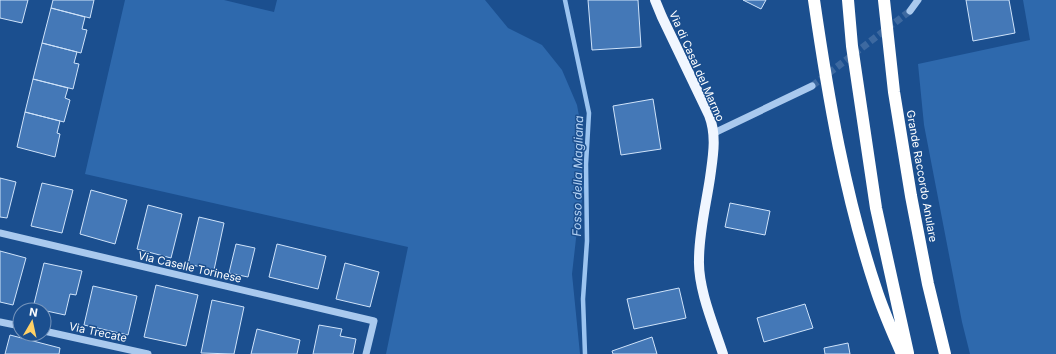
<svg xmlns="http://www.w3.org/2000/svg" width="1056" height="354" font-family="Inter,sans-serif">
<rect width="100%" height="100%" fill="#1b4f8f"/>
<path fill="#2e69ad" d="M125,0h99l50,12 3,-12h208l23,28 34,17 20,25 15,35 5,27 -1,27 3,31 -6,31 -6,53 8,80h-194l22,-107 -323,-73z
M1023,0h33v354h-86l-8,-32 -38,-197 -6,-61 112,-24z"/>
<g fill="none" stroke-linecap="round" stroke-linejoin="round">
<path stroke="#9cc4f0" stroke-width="4.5" d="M565,0l24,113 -3,51 1,77 -4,58 2,55"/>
</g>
<path fill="#4478b7" stroke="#cfe3fa" d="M0,0h28l-6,23 -22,-5z
M53,0h41l-4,18 -39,-10z
M588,0h50l3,47 -49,3z
M743,0h23l-5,9z
M966,0h43l6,33 -42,8z
M51,8l34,9 -3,12 5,1 -6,23 -39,-10z
M42,43l35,9 -3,11 5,1 -6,25 -40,-10z
M33,79l35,9 -3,10 5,2 -6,22 -39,-10z
M653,99l8,50 -40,6 -8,-49z
M25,112l35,9 -3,12 3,1 -5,23 -38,-10z
M0,178l16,4 -9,36 -7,-1z
M42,183l31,7 -11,43 -31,-7z
M91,190l36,10 -12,44 -35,-10z
M730,203l40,8 -5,24 -40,-8z
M148,205l34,9 -11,44 -34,-9z
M199,217l25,6 -10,47 -26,-6z
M236,244l19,4 -7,29 -19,-4z
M277,244l49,12 -8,33 -49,-12z
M0,251l26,7 -13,47 -13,-3z
M44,263l38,8 -6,24 -6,-1 -5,21 -32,-7z
M345,263l34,9 -9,35 -34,-8z
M156,285l42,10 -12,51 -42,-9z
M93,286l44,10 -9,39 -44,-10z
M679,288l7,30 -52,11 -7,-30z
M212,300l32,7 -10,47 -33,-1z
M805,304l8,24 -49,14 -7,-24z
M319,325l23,4 -2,7 16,3 -3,15h-40z
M257,329l43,11 -3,14h-46z
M10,335l50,13 -1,6h-54z
M652,337l5,17h-44l-1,-3z
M848,343l2,11h-25l-1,-6z"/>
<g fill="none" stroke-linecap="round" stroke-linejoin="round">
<path stroke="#3d69a0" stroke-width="7" stroke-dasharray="7 3.5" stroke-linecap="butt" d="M812,86l98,-75"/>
<path stroke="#a9c9ee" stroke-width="7" d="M910,11l8,-11
M714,133l98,-47
M0,233l374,88 -8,33
M0,322l20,4
M44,331l104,23"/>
<path stroke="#f0f6ff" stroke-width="10" d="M655,0l7,17 47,98c8,21 4,41 1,63 -4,27 -11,54 -11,82 -1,29 15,66 24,94"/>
<path stroke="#fff" stroke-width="12" d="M814,0c14,97 31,196 62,289 7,22 17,44 26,65
M848,0l4,46 24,162 32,145
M884,0l10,92 17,104 17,88 17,70"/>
</g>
<g text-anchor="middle" stroke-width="3" stroke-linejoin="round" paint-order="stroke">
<g font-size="11" fill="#fff" stroke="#1b4f8f">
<text transform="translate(697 66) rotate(66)" y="4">Via di Casal del Marmo</text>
<text transform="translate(922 176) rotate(80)" y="4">Grande Raccordo Anulare</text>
<text transform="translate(190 267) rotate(13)" y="4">Via Caselle Torinese</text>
<text transform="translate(98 332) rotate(12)" y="4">Via Trecate</text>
</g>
<g font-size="12" font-style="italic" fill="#b5d3f5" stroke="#1b4f8f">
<text transform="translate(578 176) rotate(-89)" y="4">Fosso della Magliana</text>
</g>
</g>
<g transform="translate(32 322) rotate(9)"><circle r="19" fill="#1b4f8f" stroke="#7695bc"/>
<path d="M0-3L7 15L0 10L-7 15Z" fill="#ffd166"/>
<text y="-6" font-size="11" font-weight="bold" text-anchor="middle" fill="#ffffff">N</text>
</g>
</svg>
